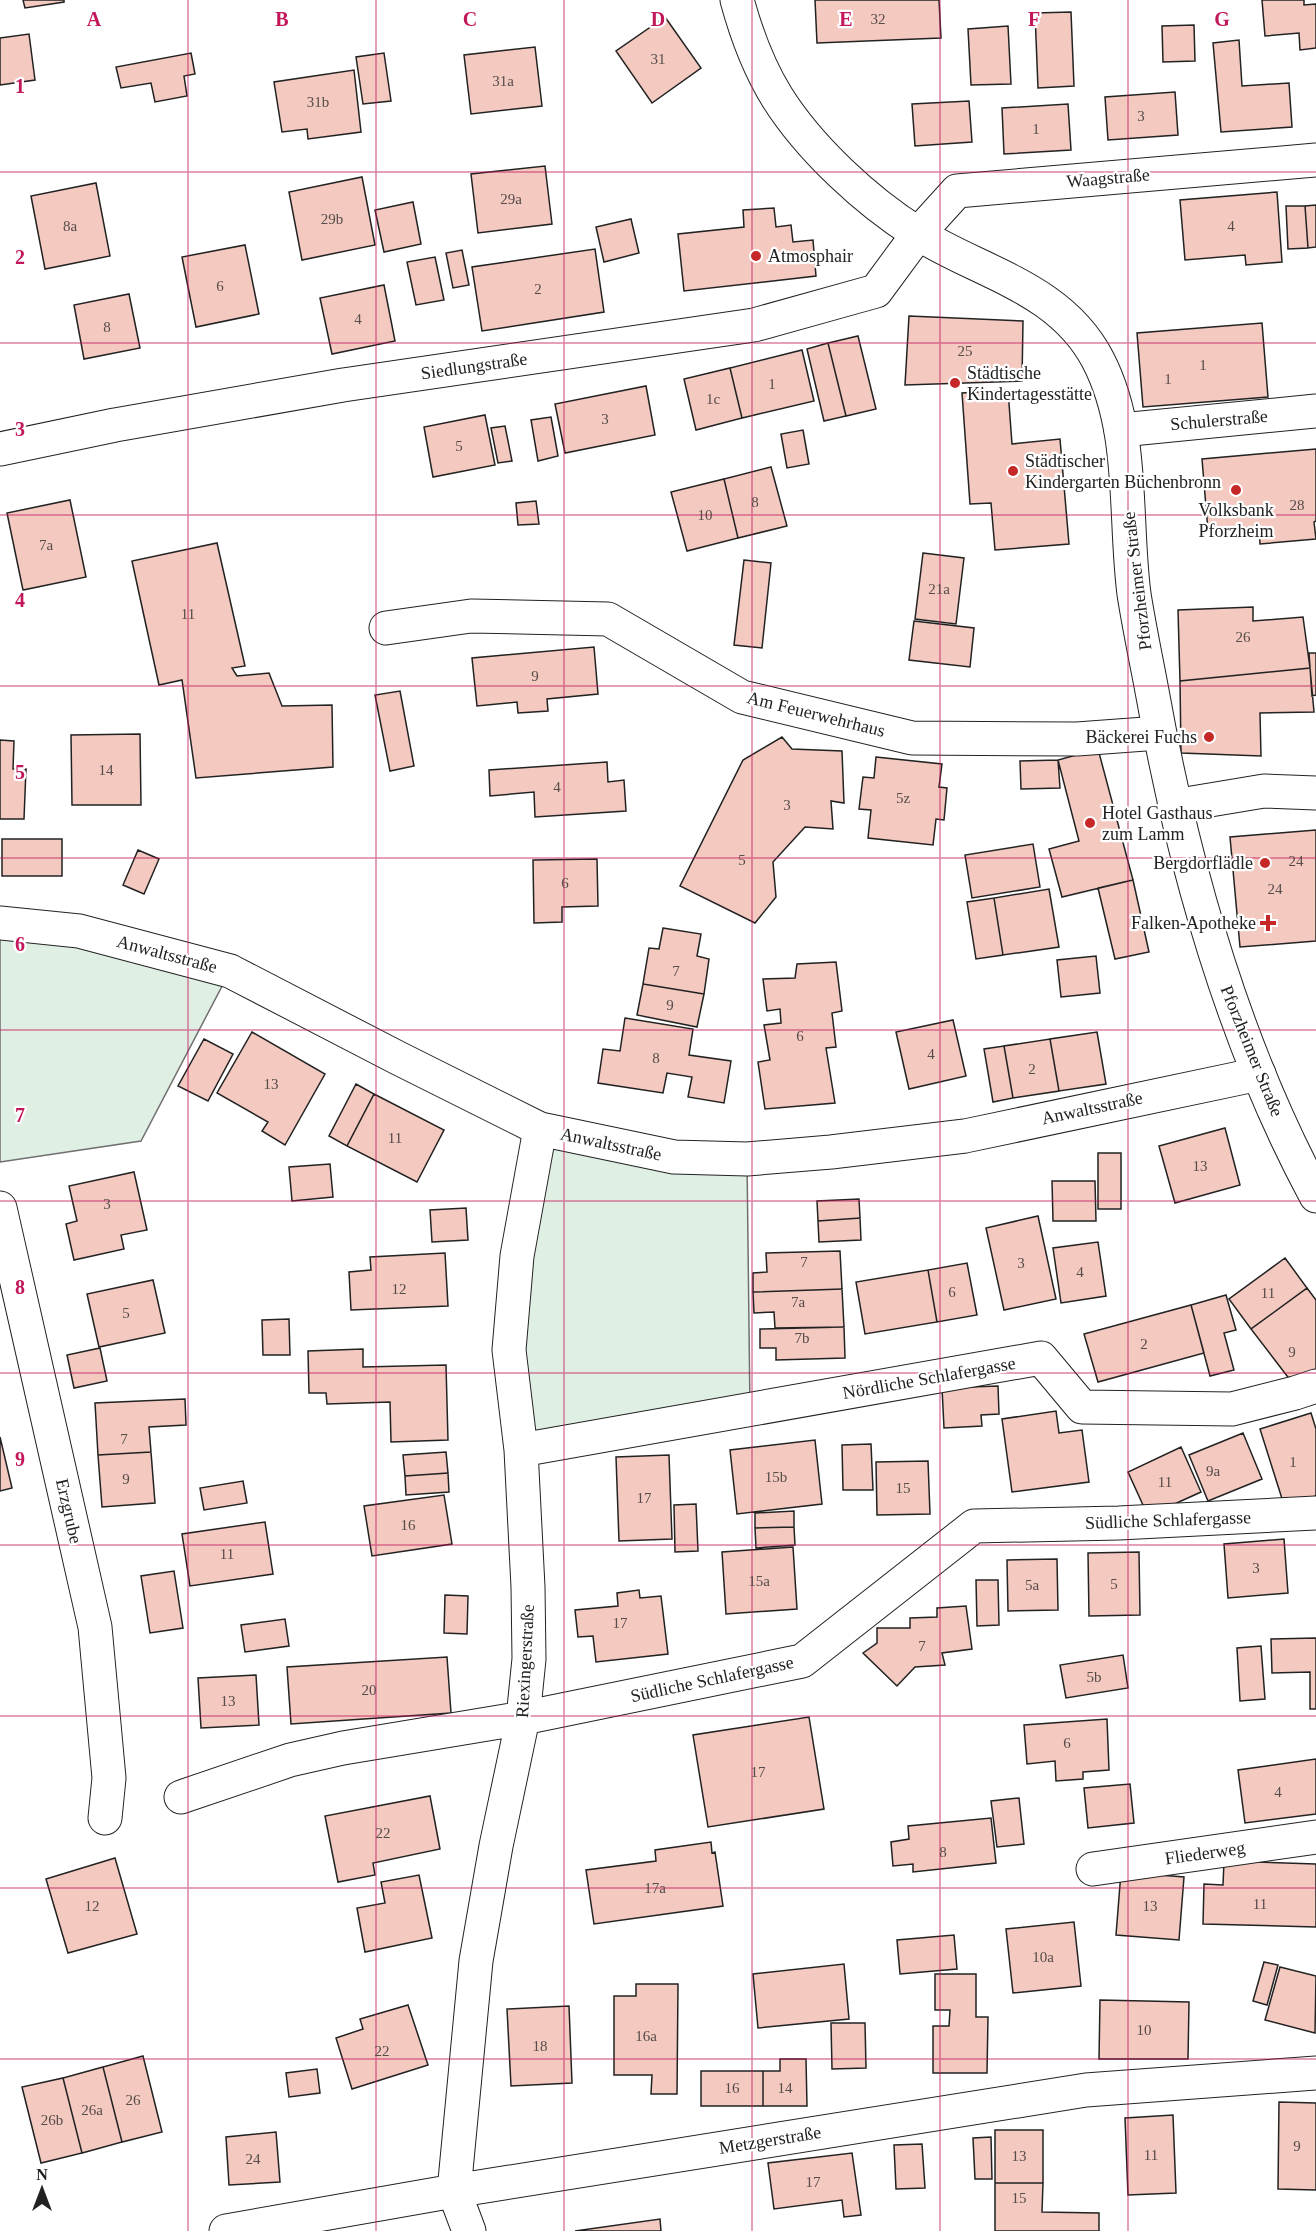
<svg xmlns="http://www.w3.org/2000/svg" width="1316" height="2231" font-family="Georgia,serif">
<rect width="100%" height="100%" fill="#fff"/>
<path fill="#e0efe3" stroke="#6f6f6f" stroke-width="1.5" d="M0,923l230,48 -89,170 -141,21z
M540,1129l207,30 3,251 -229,40 -12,-100z"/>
<path fill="#f3c9c0" stroke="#222" stroke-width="1.5" d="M23,0h41v2l-39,6z
M815,0h124l2,38 -124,5z
M1262,0h42v5l12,-1v44l-16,2 -1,-17 -34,3z
M1071,12l3,74 -36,2 -3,-75z
M665,17l36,51 -49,35 -36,-52z
M1194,25l1,36 -32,1 -1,-36z
M1008,26l3,58 -40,1 -3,-56z
M29,34l6,46 -35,5v-47z
M1239,40l3,46 47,-3 3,44 -71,5 -8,-89z
M535,47l7,59 -71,8 -7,-59z
M191,53l4,21 -11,2 3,20 -32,6 -4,-19 -30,5 -5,-21z
M384,53l7,48 -28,3 -7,-47z
M354,70l7,62 -53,7 -1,-10 -25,3 -8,-50z
M1175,92l3,43 -70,5 -3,-43z
M969,101l3,41 -57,4 -3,-42z
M1068,104l3,46 -67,4 -2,-46z
M545,166l7,58 -74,9 -7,-59z
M362,177l13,68 -73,15 -13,-68z
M96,183l14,73 -65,13 -14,-73z
M1277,192l5,70 -36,3 -1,-10 -60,5 -5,-60z
M413,202l8,42 -37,8 -9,-42z
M1316,205v42l-8,1 -3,-42z
M1286,206h19l3,42 -20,1z
M774,208l2,19 15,-2 2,17 20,-2 3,36 -132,15 -6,-57 66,-7 -1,-17z
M631,219l8,34 -35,9 -8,-35z
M245,245l14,69 -63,13 -14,-70z
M595,249l9,63 -122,19 -10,-64z
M462,250l7,35 -16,3 -7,-35z
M435,257l9,43 -28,5 -9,-43z
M384,285l11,56 -63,13 -12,-56z
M129,294l11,54 -56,11 -10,-54z
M909,316l114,5 -1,60 -117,4z
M1262,323l6,74 -125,10 -6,-74z
M858,336l18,73 -30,7 -18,-73z
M828,343l18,73 -22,5 -17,-72z
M802,350l12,51 -72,17 -12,-50z
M730,368l12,50 -46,12 -12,-51z
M646,386l9,49 -90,18 -10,-49z
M1008,390l4,54 48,-5 9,105 -74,6 -4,-47 -21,1 -8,-111z
M485,415l10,50 -62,12 -9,-50z
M551,417l7,39 -20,5 -7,-41z
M505,426l7,35 -14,2 -7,-35z
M803,430l6,34 -22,4 -6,-34z
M1316,449v72l-2,1 2,17 -56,5 -1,-17 -51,4 -6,-72z
M771,467l16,59 -49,12 -14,-59z
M724,479l14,59 -51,13 -16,-59z
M70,500l16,77 -63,13 -16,-77z
M536,501l3,23 -21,1 -2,-22z
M217,543l28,123 -13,2 5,8 32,-3 13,33 50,-1 1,62 -137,11 -14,-98 -23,5 -27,-124z
M923,553l41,5 -8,66 -41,-5z
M744,560l27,3 -9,85 -28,-3z
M1253,607v14l50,-4 7,51 -130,13 -2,-71z
M914,621l60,7 -4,39 -61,-7z
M594,647l4,47 -51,5 1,12 -30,2 -1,-11 -40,4 -5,-48z
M1309,653h7v42l-4,1z
M1310,668l4,44 -54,1 1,43 -80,-3 -1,-72z
M400,691l14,75 -24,5 -15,-76z
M140,734l1,71h-69l-1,-70z
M782,737l10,12 50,2 2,52 -13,-2 2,28 -28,-2 -32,35 3,35 -21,26 -75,-37 63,-126z
M0,740l14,1 -1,28h13l-2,50h-24z
M1098,749l35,131 -71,17 -13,-48 30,-8 -21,-81z
M876,757l66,7 -3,23 8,1 -3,32 -8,-1 -3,26 -65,-7 3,-28 -12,-1 4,-32 11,1z
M1058,760l2,28 -39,1 -1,-28z
M607,762l1,20 16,-2 2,31 -91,6 -1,-25 -44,4 -1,-26z
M1316,830v111l-76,6 -10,-110z
M2,839h60v37h-60z
M1033,844l7,43 -68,11 -7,-43z
M138,850l21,9 -15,35 -21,-9z
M597,859l1,47 -36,1v15l-28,1 -1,-63z
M1133,880l16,72 -34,7 -17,-71z
M1049,889l10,58 -56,8 -9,-57z
M994,898l9,57 -27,4 -9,-57z
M663,928l38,6 -4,22 12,3 -5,35 -61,-10 6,-36 10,1z
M1096,956l4,37 -39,4 -4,-37z
M836,962l6,49 -10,2 4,34 -10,1 9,55 -70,6 -7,-47 12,-2 -6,-35 17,-2 -1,-14 -13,2 -4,-32 32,-1 2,-14z
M643,984l61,10 -7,33 -60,-12z
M625,1018l68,11 -4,26 42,6 -7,42 -36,-6 4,-20 -25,-4 -4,20 -65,-10 5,-34 17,2z
M953,1020l13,56 -57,13 -13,-57z
M252,1032l73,42 -40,71 -23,-14 6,-9 -51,-29z
M1097,1032l9,52 -47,7 -9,-52z
M204,1039l29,15 -25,47 -30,-15z
M1050,1039l9,52 -46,7 -9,-52z
M1004,1046l9,52 -20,4 -9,-53z
M356,1084l18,10 -27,52 -18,-10z
M374,1094l70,36 -27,52 -70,-36z
M1225,1128l15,57 -65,18 -16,-57z
M1098,1153h23v56h-23z
M330,1164l3,33 -41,4 -3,-34z
M134,1172l13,58 -26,5 3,14 -50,11 -8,-36 11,-3 -8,-35z
M1052,1181h43l1,40h-43z
M859,1199l1,19 -42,3 -1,-20z
M466,1208l2,32 -36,2 -2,-32z
M1038,1216l18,83 -52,11 -18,-82z
M860,1218l1,22 -42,2 -1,-21z
M1098,1242l8,54 -45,7 -8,-55z
M840,1251l2,38 -89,3v-19l14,-1 -1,-19z
M445,1253l3,53 -97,4 -2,-38 22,-2 -1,-13z
M1285,1258l22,30 -56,41 -22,-30z
M967,1263l10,52 -40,7 -9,-52z
M928,1270l9,52 -72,12 -9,-52z
M153,1280l12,53 -66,14 -12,-53z
M1307,1288l9,12v75l-22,10 -43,-56z
M842,1289l2,38 -69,1 -1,-16 -20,1 -1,-21z
M1226,1295l10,35 -12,3 10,37 -24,6 -19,-71z
M1191,1305l13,48 -106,29 -14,-48z
M289,1319l1,36h-27l-1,-35z
M844,1327l1,31 -69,2v-12h-16v-19z
M100,1348l7,33 -33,7 -7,-33z
M363,1349v18l83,-2 2,75 -57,2 -1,-40 -63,2 -1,-11h-17l-1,-42z
M998,1386l1,28 -18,1 1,11 -38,2 -2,-40z
M185,1399l1,26 -37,2 2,25 -53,3 -3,-52z
M1056,1411l3,22 23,-3 7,52 -77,10 -10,-73z
M1311,1413l5,16v67l-32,9 -24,-76z
M1243,1433l19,46 -54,22 -19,-46z
M0,1437l12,51 -12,3z
M815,1440l7,64 -85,10 -7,-64z
M871,1444l2,46h-30l-1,-45z
M1181,1447l20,45 -53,24 -20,-44z
M151,1452l4,51 -53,4 -4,-52z
M446,1452l2,21 -43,3 -2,-21z
M669,1455l3,84 -53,2 -3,-84z
M928,1461l2,53 -53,1 -1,-53z
M448,1473l1,19 -43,3 -1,-19z
M243,1481l4,22 -43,7 -4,-22z
M444,1495l8,49 -80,12 -8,-50z
M696,1504l2,47 -23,1 -1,-47z
M794,1511v16l-39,1v-15z
M265,1522l8,52 -83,12 -8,-52z
M794,1527l1,18 -39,3 -1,-20z
M1284,1539l4,54 -60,5 -4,-54z
M793,1547l4,62 -71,5 -4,-62z
M1139,1552l1,63 -51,1 -1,-63z
M1057,1559l1,51 -50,1 -1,-51z
M174,1571l9,57 -33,5 -9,-57z
M976,1580h22l1,45 -22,1z
M639,1590l1,8 21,-2 7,58 -72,8 -3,-26 -15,1 -3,-27 43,-4 -1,-13z
M445,1595l23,1 -1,38 -23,-1z
M966,1606l6,43 -30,4 3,12 -30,2 -18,19 -34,-33 14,-10v-15h33v-10l27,-1v-9z
M285,1619l4,27 -44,6 -4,-27z
M1316,1638v71h-6v-37l-38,1 -1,-34z
M1261,1646l4,53 -25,2 -3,-53z
M1123,1655l5,33 -62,10 -6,-33z
M447,1657l4,56 -160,11 -4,-57z
M256,1675l3,50 -58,3 -3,-50z
M809,1717l15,92 -116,18 -15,-92z
M1107,1719l2,51 -26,2v7l-27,2 -1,-20 -28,3 -3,-39z
M1316,1759v55l-71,9 -7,-53z
M1130,1784l4,39 -46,5 -4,-40z
M430,1796l10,53 -67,14 2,12 -37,7 -13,-66z
M1019,1798l5,46 -27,3 -6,-46z
M991,1818l5,45 -83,9v-8l-20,2 -2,-24 18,-3 -1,-13z
M711,1842l1,11 3,-1 8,54 -129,18 -8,-54 70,-9 -1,-11z
M115,1858l22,76 -69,19 -22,-74z
M1224,1861l92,3v63l-113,-3 1,-40 19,1z
M1121,1872l63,5 -5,63 -63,-5z
M419,1875l13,63 -67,14 -8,-44 28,-5 -4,-21z
M1074,1922l7,64 -68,7 -7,-64z
M954,1935l3,34 -57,5 -3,-34z
M1264,1962l14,3 -11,40 -14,-4z
M844,1964l5,55 -91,9 -5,-54z
M1280,1967l36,9 -1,57 -50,-13z
M935,1974h41v43h12l-1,56h-54v-47h16l1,-16h-15z
M636,1984h42l-1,110h-26l1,-19h-38v-79h22z
M1100,2000l89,2 -1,57h-89z
M408,2005l20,60 -76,24 -16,-51 27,-9 -3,-10z
M569,2006l3,77 -61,3 -4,-77z
M831,2023h34l1,45 -34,1z
M143,2056l19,76 -40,10 -19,-75z
M780,2059h26l1,47h-44v-35h17z
M103,2067l19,75 -40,11 -19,-75z
M317,2069l3,24 -31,4 -3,-24z
M701,2071h62v35h-62z
M63,2078l19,75 -41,10 -19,-76z
M1279,2102l37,1v87l-38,-1z
M1173,2115l3,78 -48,2 -3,-77z
M995,2130h48v53h-48z
M276,2132l4,50 -51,3 -3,-48z
M991,2137l1,42h-17l-2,-41z
M922,2144l3,44 -29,1 -2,-44z
M852,2153l9,62 -17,2 -2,-17 -68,9 -6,-46z
M995,2183h48l-1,29 57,1v18h-104z
M660,2219l1,12h-86z"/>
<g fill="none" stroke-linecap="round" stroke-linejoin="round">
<defs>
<path id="minor" d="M1121,430l195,-19
M0,449l115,-24 228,-40 411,-60 122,-34 42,-57 39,-43 359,-31
M386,628l85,-12 137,3 134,78 170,41 165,1 82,-6
M1174,806l90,-15 52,2
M0,923l79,8 151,40 168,87 142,71 134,28 73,2 84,-7 134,-16 294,-62
M0,1208l95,419 14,151 -4,40
M521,1450l520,-92 41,49 150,2 63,-16 21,-7
M181,1797l109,-37 53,-12 180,-30 279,-57 172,-135 145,-3 197,-10
M1093,1869l223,-32
M226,2231l228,-40 632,-101 230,-17
M469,2231l-15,-40 22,-230 20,-115 27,-128 6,-59 -1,-72 -7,-137 -12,-100 8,-94 23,-127"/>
<path id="secondary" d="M737,0c9,33 22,68 40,97 32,51 89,104 140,136 63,40 143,54 181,127 37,71 26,157 36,234 5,32 12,65 18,97 31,174 80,349 164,505"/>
</defs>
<use href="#minor" stroke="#222" stroke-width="35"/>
<use href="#secondary" stroke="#222" stroke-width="35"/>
<use href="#minor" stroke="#fff" stroke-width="33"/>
<use href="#secondary" stroke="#fff" stroke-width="33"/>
</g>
<path fill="none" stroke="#c2185b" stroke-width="1.5" stroke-opacity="0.55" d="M188,0v2231M376,0v2231M564,0v2231M752,0v2231M940,0v2231M1128,0v2231M0,172h1316M0,343h1316M0,515h1316M0,686h1316M0,858h1316M0,1030h1316M0,1201h1316M0,1373h1316M0,1545h1316M0,1716h1316M0,1888h1316M0,2059h1316"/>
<g fill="#c62828" stroke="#fff" stroke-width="2">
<circle cx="756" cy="256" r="6"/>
<circle cx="955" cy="383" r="6"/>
<circle cx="1013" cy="471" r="6"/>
<circle cx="1236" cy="490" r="6"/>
<circle cx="1209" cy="737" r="6"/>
<circle cx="1090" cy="823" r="6"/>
<circle cx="1265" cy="863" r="6"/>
<path d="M1265 914h6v6h6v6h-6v6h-6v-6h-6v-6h6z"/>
</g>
<g text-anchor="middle" stroke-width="4.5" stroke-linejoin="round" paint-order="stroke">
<g font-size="15" fill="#564c4a">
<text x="878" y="24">32</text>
<text x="658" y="64">31</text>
<text x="503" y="86">31a</text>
<text x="318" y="107">31b</text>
<text x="1141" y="121">3</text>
<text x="1036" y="134">1</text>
<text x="511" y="204">29a</text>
<text x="332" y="224">29b</text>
<text x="70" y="231">8a</text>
<text x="1231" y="231">4</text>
<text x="220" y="291">6</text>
<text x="538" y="294">2</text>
<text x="358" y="324">4</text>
<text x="107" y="332">8</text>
<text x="965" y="356">25</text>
<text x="1203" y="370">1</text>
<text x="1168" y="384">1</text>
<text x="772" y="389">1</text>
<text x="713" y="404">1c</text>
<text x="605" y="424">3</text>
<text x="459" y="451">5</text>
<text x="755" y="507">8</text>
<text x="1297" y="510">28</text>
<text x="705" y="520">10</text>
<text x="46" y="550">7a</text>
<text x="939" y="594">21a</text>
<text x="188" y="619">11</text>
<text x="1243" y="642">26</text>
<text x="535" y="681">9</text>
<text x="106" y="775">14</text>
<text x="557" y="792">4</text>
<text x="903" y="803">5z</text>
<text x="787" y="810">3</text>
<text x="742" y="865">5</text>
<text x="1296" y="866">24</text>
<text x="565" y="888">6</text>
<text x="1275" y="894">24</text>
<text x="676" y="976">7</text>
<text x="670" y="1010">9</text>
<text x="800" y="1041">6</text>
<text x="931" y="1059">4</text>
<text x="656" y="1063">8</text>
<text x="1032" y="1074">2</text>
<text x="271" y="1089">13</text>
<text x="395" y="1143">11</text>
<text x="1200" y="1171">13</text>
<text x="107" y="1209">3</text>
<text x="804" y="1267">7</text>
<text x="1021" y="1268">3</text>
<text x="1080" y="1277">4</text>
<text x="399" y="1294">12</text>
<text x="952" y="1297">6</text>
<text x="1268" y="1298">11</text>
<text x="798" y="1307">7a</text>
<text x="126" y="1318">5</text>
<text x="802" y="1343">7b</text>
<text x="1144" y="1349">2</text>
<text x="1292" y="1357">9</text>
<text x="124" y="1444">7</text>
<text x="1293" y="1467">1</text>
<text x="1213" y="1476">9a</text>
<text x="776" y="1482">15b</text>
<text x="126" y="1484">9</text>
<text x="1165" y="1487">11</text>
<text x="903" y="1493">15</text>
<text x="644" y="1503">17</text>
<text x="408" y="1530">16</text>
<text x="227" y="1559">11</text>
<text x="1256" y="1573">3</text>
<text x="759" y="1586">15a</text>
<text x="1114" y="1589">5</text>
<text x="1032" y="1590">5a</text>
<text x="620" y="1628">17</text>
<text x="922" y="1651">7</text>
<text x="1094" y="1682">5b</text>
<text x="369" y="1695">20</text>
<text x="228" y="1706">13</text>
<text x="1067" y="1748">6</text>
<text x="758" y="1777">17</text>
<text x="1278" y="1797">4</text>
<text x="383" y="1838">22</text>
<text x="943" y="1857">8</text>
<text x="655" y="1893">17a</text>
<text x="1260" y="1909">11</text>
<text x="92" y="1911">12</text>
<text x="1150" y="1911">13</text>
<text x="1043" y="1962">10a</text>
<text x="1144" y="2035">10</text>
<text x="646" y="2041">16a</text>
<text x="540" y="2051">18</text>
<text x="382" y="2056">22</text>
<text x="732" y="2093">16</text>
<text x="785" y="2093">14</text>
<text x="133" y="2105">26</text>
<text x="92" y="2115">26a</text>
<text x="52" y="2125">26b</text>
<text x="1297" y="2151">9</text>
<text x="1151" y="2160">11</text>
<text x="1019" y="2161">13</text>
<text x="253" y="2164">24</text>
<text x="813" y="2187">17</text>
<text x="1019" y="2203">15</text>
</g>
<g font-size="18" fill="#222" stroke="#fff">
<text transform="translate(1108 178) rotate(-5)" y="6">Waagstraße</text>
<text transform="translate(474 366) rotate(-8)" y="6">Siedlungstraße</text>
<text transform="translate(1219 420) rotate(-5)" y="6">Schulerstraße</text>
<text transform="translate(1137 581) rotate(-97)" y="6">Pforzheimer Straße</text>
<text transform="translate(816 714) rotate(14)" y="6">Am Feuerwehrhaus</text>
<text transform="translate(167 954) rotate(15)" y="6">Anwaltsstraße</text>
<text transform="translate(1252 1051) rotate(68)" y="6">Pforzheimer Straße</text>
<text transform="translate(1092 1108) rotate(-12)" y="6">Anwaltsstraße</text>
<text transform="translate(611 1144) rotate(12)" y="6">Anwaltsstraße</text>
<text transform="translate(929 1378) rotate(-10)" y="6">Nördliche Schlafergasse</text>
<text transform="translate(69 1511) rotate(77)" y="6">Erzgrube</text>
<text transform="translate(1168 1520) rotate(-2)" y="6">Südliche Schlafergasse</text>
<text transform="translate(525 1661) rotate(-87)" y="6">Riexingerstraße</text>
<text transform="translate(712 1679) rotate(-12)" y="6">Südliche Schlafergasse</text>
<text transform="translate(1205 1853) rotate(-8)" y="6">Fliederweg</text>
<text transform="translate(770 2140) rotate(-9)" y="6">Metzgerstraße</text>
</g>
<g font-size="18" fill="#222" stroke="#fff" text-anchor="start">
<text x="768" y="262">Atmosphair</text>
<text x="967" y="379">Städtische<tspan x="967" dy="21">Kindertagesstätte</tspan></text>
<text x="1025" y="467">Städtischer<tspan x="1025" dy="21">Kindergarten Büchenbronn</tspan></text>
<text x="1236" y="516" text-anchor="middle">Volksbank<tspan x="1236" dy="21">Pforzheim</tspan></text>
<text x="1197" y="743" text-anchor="end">Bäckerei Fuchs</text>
<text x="1102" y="819">Hotel Gasthaus<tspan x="1102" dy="21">zum Lamm</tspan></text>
<text x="1253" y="869" text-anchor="end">Bergdorflädle</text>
<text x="1256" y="929" text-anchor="end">Falken-Apotheke</text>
</g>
</g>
<g font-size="20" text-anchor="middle" font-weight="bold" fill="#c2185b" stroke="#fff" stroke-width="4.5" stroke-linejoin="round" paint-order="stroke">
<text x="94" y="26">A</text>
<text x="282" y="26">B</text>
<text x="470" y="26">C</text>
<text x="658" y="26">D</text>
<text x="846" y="26">E</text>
<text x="1034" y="26">F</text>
<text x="1222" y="26">G</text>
<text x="20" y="93">1</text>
<text x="20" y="264">2</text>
<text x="20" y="436">3</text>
<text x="20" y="607">4</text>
<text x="20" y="779">5</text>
<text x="20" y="951">6</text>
<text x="20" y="1122">7</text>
<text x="20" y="1294">8</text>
<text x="20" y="1466">9</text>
</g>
<g transform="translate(42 2189)" stroke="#ffffff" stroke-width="4.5" paint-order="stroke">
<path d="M0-4.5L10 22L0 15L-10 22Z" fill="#222222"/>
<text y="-9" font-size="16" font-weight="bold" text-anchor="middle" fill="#222222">N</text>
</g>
</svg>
